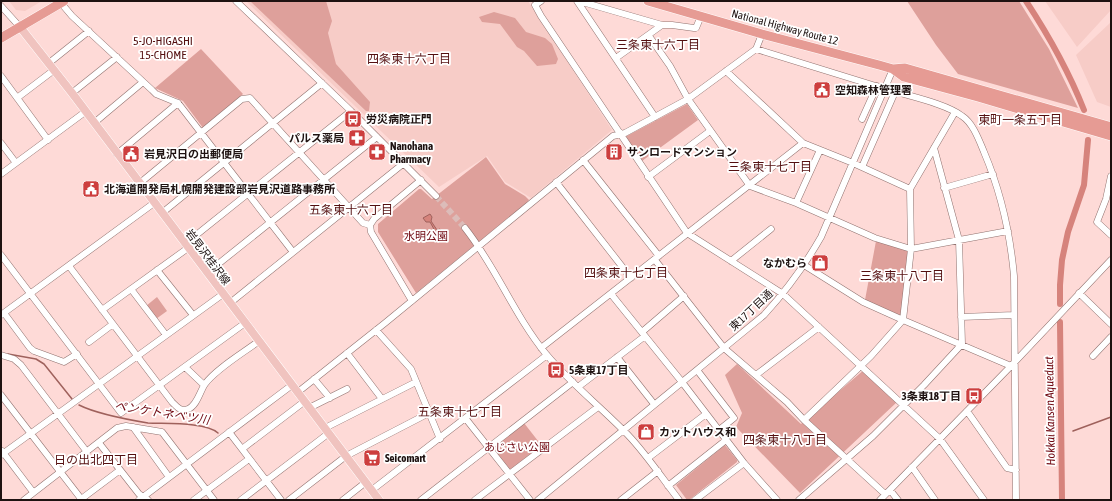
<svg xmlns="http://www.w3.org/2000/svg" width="1112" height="501" font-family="'Asap Condensed','Noto Sans JP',sans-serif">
<rect width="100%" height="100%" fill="#fedad7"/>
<path fill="#f7ccc7" d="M9,1h33l-17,10 -9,-1z
M246,1h282l84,129 -81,68 -26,-16 -18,-26 -48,31z
M1045,1h66v9l-34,37z
M1111,22v85l-14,-5 -21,-47z"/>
<path fill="#dea09b" d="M250,1h76l6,20 -4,12 8,31 34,38 -1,9h-3z
M907,1h112l30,48 29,59 -120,-34 -22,-29z
M494,12l21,6 11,14 19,6 7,6 6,15 -2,5 -19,2 -13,-15 -7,-4 -17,-23 -18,-2 -3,-5z
M201,49l42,45 -40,34 -20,-27 -28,-13z
M687,104l11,16 -56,41 -17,-24z
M486,157l19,27 20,12 4,4 -3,3v2l-13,9 -97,79 -38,-61v-8l41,-35h2l11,10z
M876,241l33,9 -8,67 -36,-17z
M157,297l10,14 -11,8 -10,-13z
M737,364l64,60 64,-55 32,33 -97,91 -64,-66 6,-14 -17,-38z
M524,423l18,23 -32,25 -18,-23z
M725,445l12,15v2l-48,38h-2l-11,-15z"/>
<path fill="#d6837c" stroke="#9f615c" d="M430,214l2,3 -1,4 6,9 3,-1 4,8 -5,4 -6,-8 2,-2 -5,-9h-4l-3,-4z"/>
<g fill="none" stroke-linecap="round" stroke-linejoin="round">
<path stroke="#9f615c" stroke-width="1.5" d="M8,354l28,5 8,5 28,35
M79,405c16,8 51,15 69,18 18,1 58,-1 70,10
M1073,431l38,-14"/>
<path stroke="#d6837c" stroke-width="6" d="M1026,1c23,35 43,71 58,109
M1060,304v-19l2,-25 6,-28 16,-47 4,-45
M1060,322l2,178"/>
<path stroke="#dcbcb9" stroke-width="6" stroke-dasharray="6 3" stroke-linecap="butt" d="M436,196l29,32"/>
<defs>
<path id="minor" d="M236,1l115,110 85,85
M541,1l-6,4 6,11 146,217 96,61 157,145 44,61
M577,1l78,116
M579,1l83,24
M61,3l11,13 80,74 4,4 22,9 115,149
M1,6l19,21
M649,36l21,30 18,33 62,87 46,17 79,35 36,11 97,-18
M756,49l123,38
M616,58l46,-33h10l22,3h2l5,-12
M49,63l40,-32
M726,71l77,72 50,20 57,26 1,60 -8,71 108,46
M1,76l47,64
M893,91c20,6 53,13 69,25 11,7 17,24 22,36 17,40 26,80 30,124l2,224
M72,93l45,-36
M17,98l37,-28
M862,119l15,-33
M94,123l49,-41
M1,143l15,20
M117,154l61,-51
M583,160l76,96
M862,167l33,-75
M1,174l84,-62
M1111,176l-5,23 -9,23 14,13
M648,177l62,-46
M556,182l75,96
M140,183l102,-84 8,-1 113,125 7,2 1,7 41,69
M944,188l49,-14
M910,189l45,-77
M796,203l24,-53
M162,213l160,-130
M370,225l4,-6 47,-39
M465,228c31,39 49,87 81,126 24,29 55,53 82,81 19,20 34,43 51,65
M185,244l166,-133
M1,255l120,158 124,-90
M655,260l69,88 63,54 17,18
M731,261l40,-32
M804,265l59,37 40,18 -32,36 -67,64 81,74
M69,266l103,136c5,5 9,10 16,7 9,-3 12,-18 17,-25 11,-15 38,-31 54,-43
M157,270l36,45
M207,273l170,-136
M131,289l35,46
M1079,293l32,31
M611,294l71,88 62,81 33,37
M230,303l174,-140
M102,310l86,-62
M4,313l26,35 4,3 30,11 13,-8
M1,315l153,-112
M961,317l53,-2
M376,330l35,39 29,70
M642,332l42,-36
M89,342l24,-18
M541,348l262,-205
M347,353l35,46
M1,355l13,4 7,6 66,87
M1093,356l18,-19
M617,357l37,47
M185,367l19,18
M697,370l37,48 -15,12
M756,375l63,-48
M314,379l16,19
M578,387l67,-51
M298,392l87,-69 228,-187 12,-3 63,-34 68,-50 6,-15
M1,395l81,105
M309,408l38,-19
M967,411l40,57 9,2
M466,419l64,81
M133,427l36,50
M325,428l91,-46
M229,432l52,68
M99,443l40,51 9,6
M242,449l63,-48
M2,451l31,41
M1,455l222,-161
M648,458l58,-44
M912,467l23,33
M668,486l58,-46
M372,490l175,-135
M890,490l8,10
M24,500l93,-72 9,-2 36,6 52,68
M80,500l40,-30
M139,500l153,-115
M194,500l55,-41
M241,500l88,-67
M289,500l57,-44 83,-43
M343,500l23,-18
M421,500l152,-118
M475,500l123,-93
M538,500l226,-185c22,-24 41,-50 57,-78l72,-168
M621,500l37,-29
M695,500l49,-37
M799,500l74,-64 51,-51 38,-41 -3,-104 -25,-92
M880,500l131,-134 100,-106"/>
<path id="major" d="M20,27l52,66 307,407"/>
<path id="highway" d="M648,1l114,33 117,31 14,4 12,-1 206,59
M1,38l63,-37
M893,69l11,8 74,20 133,39"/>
</defs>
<use href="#minor" stroke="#91726f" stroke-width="7"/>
<use href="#major" stroke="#fff" stroke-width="9"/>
<use href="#highway" stroke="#fff" stroke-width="10"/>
<use href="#minor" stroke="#fff" stroke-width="6"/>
<use href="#major" stroke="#f0c3bf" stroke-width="8"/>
<use href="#highway" stroke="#e69b94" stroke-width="9"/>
</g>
<defs>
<symbol id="civic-square" viewBox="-11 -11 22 22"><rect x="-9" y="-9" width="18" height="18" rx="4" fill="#cd3e3e" stroke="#fff"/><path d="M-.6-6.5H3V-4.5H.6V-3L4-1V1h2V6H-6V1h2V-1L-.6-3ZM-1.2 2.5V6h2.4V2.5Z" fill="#fff"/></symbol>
<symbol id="bus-square" viewBox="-11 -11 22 22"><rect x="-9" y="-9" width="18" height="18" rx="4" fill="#cd3e3e" stroke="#fff"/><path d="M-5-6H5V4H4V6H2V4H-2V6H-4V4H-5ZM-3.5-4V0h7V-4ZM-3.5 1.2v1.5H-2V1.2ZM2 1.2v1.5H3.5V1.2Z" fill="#fff"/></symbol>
<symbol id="pharmacy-square" viewBox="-11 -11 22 22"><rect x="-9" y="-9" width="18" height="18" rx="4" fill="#cd3e3e" stroke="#fff"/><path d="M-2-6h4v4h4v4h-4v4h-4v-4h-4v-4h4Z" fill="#fff"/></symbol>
<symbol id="building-square" viewBox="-11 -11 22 22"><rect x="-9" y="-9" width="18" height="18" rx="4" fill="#cd3e3e" stroke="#fff"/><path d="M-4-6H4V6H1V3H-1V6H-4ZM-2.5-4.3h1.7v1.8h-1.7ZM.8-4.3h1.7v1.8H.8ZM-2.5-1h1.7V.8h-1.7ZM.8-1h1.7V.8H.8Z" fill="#fff"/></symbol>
<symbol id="shop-square" viewBox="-11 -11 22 22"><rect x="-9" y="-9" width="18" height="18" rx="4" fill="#cd3e3e" stroke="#fff"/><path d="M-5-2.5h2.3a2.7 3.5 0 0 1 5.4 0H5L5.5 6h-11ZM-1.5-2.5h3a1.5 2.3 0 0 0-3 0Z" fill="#fff"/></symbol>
<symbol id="supermarket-square" viewBox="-11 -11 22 22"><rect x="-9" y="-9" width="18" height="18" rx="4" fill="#cd3e3e" stroke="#fff"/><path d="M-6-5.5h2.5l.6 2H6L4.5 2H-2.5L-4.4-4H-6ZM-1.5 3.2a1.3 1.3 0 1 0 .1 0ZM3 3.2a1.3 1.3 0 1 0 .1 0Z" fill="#fff"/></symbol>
</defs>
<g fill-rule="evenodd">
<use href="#civic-square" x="812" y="80" width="20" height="20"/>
<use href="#bus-square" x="343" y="109" width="20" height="20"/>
<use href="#pharmacy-square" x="347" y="128" width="20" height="20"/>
<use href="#pharmacy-square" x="367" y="142" width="20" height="20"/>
<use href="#building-square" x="604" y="142" width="20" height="20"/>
<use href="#civic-square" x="121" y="144" width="20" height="20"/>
<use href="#civic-square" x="81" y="179" width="20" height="20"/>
<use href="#shop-square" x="810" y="253" width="20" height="20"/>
<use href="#bus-square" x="546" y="360" width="20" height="20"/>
<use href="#bus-square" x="964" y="386" width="20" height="20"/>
<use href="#shop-square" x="636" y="422" width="20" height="20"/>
<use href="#supermarket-square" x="362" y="448" width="20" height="20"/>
</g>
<g text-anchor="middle" stroke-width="3.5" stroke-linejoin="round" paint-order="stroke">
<g font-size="11" fill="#1e1211" stroke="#fff">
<text transform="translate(785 27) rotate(15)" y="4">National Highway Route 12</text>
<text transform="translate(208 257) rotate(53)" y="4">岩見沢桂沢線</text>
<text transform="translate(751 310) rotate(-43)" y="4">東17丁目通</text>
</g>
<g font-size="11" font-weight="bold" fill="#1e1211" stroke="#fff" text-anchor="start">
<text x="835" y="94">空知森林管理署</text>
<text x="366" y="123">労災病院正門</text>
<text x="344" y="142" text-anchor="end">パルス薬局</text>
<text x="390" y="150">Nanohana<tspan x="390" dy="13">Pharmacy</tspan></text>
<text x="627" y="156">サンロードマンション</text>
<text x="144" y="158">岩見沢日の出郵便局</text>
<text x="104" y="193">北海道開発局札幌開発建設部岩見沢道路事務所</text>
<text x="807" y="267" text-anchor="end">なかむら</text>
<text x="569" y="374">5条東17丁目</text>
<text x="961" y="400" text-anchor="end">3条東18丁目</text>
<text x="659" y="436">カットハウス和</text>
<text x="385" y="462">Seicomart</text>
</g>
<g font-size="11" fill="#6f0710" stroke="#fff">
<text x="426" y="240">水明公園</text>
<text x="517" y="451">あじさい公園</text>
</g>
<g font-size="12" fill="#540f10" stroke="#fff">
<text x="163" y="45">5-JO-HIGASHI<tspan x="163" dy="14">15-CHOME</tspan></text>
<text x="658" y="49">三条東十六丁目</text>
<text x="409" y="63">四条東十六丁目</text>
<text x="1020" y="124">東町一条五丁目</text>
<text x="770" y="171">三条東十七丁目</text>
<text x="351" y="214">五条東十六丁目</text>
<text x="626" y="277">四条東十七丁目</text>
<text x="902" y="280">三条東十八丁目</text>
<text x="460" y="416">五条東十七丁目</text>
<text x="785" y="444">四条東十八丁目</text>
<text x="96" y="464">日の出北四丁目</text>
</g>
<g font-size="12" font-style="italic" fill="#700811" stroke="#fff">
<text transform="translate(1050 411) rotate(-91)" y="4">Hokkai Kansen Aqueduct</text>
<text transform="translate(162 413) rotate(9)" y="4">ペンケトネベツ川</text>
</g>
</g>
<rect width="1112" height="501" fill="none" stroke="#1e1211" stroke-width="4"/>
</svg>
